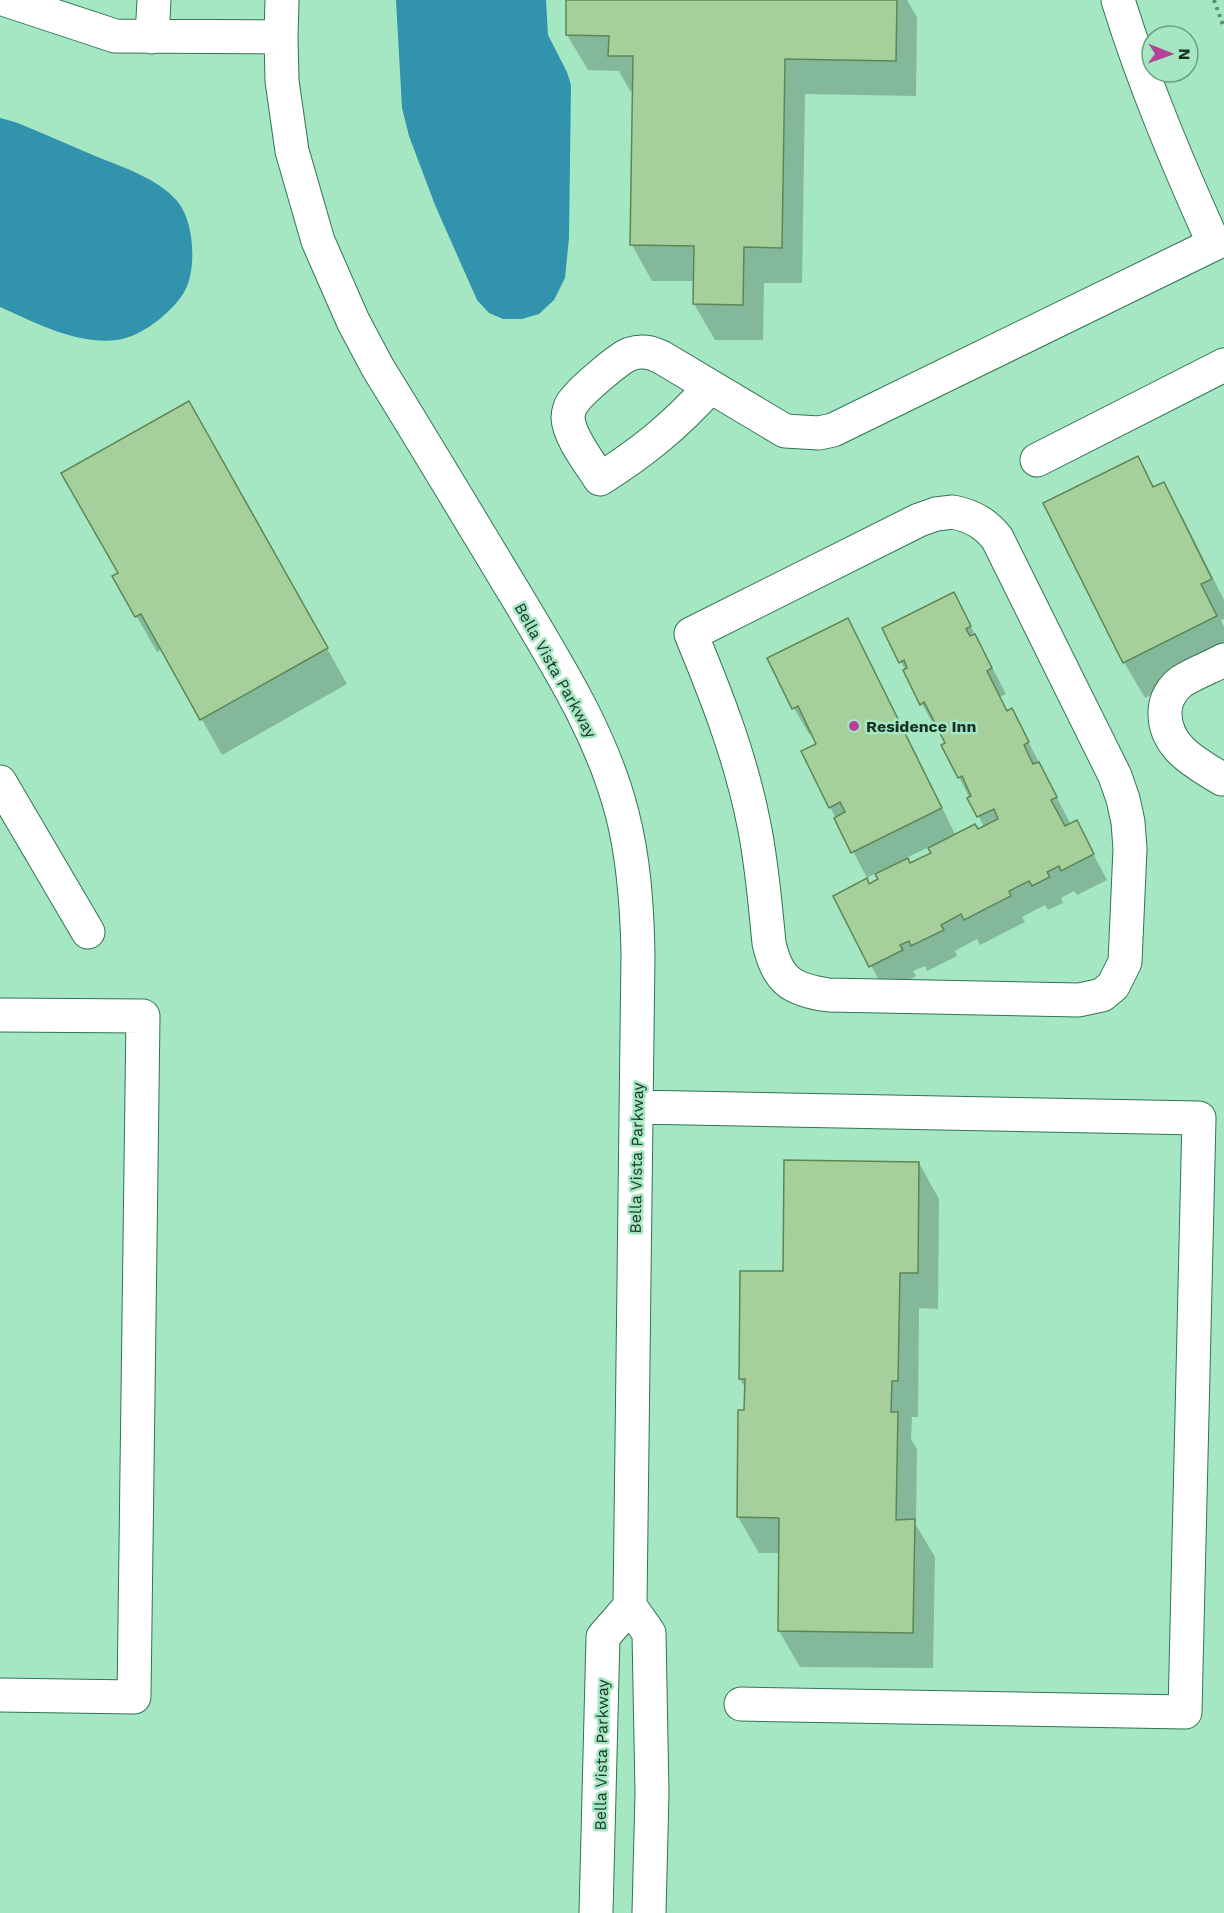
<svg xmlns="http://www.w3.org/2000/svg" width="1224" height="1913" font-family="'Work Sans',sans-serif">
<rect width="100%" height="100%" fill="#a4e7c2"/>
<path fill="#3293ad" d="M396,0h150l2,35 19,37 4,13 -2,153 -4,40 -11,22 -15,14 -17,5h-19l-14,-6 -12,-13 -42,-95 -26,-69 -7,-28z
M0,118l15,4c27,11 53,22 80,34 27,11 63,22 83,46 17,21 20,74 3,95 -14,19 -41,40 -64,43 -40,5 -81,-17 -117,-33z"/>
<path fill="#0003" fill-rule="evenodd" d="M568,0h339l10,17 -1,79 -111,-2 -3,189h-38l-1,57h-48l-21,-36 1,-23h-43l-20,-36 2,-154h-4l-11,-20 -31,-1 -21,-35z
M209,439l138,245 -125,71 -60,-106 -5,3 -43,-75 6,-3z
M1137,458l18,30 8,-4 21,36 40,80v19l-3,1 3,7v31l-79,40 -21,-36z
M954,594l52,100 -6,3 8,15 4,-2 59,115 5,-3 31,58 -30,15 -3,-4 -13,7 2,5 -15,7 -3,-5 -23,12 3,5 -45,23 -3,-6 -22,12 2,5 -30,15 -2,-5 -12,5 3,5 -31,16 -50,-96 45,-16 -4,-7 -9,5 -37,-71 -12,-63 -6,-12 -3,2 -15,-26 -25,-49 79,-39 14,25 94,191 21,-5 7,-4 -41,-82 4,-2 -8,-15 -3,1 -14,-25 -21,-42zM929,847l4,6 -23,12 -4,-7z
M919,1163l20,36 -1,110 -19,-1 -1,109h-6l-1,22 6,10 -1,76 19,32 -2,111 -133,-1 -21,-36 1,-78h-21l-21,-36 8,-128 -6,-10 44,-106z"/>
<path fill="#a5d09b" stroke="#5e8654" stroke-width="1.5" d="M566,0h331l-1,61 -111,-2 -3,189 -38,-1 -1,58 -50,-1 1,-58 -64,-1 3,-189h-25l1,-20 -43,-1z
M189,401l139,247 -128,72 -59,-106 -6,3 -23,-41 6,-3 -57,-100z
M1138,456l15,31 11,-5 48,97 -11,5 16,32 -94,47 -80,-160z
M954,592l17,34 -5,3 4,7 5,-2 17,34 -5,3 20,40 5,-3 17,34 -5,3 9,19 6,-2 18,35 -6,3 14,26 12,-6 17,34 -33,17 -2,-5 -12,6 3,5 -18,9 -3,-5 -20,10 2,5 -47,24 -3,-6 -20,11 3,5 -33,16 -2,-5 -9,4 3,5 -34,17 -36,-71 34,-18 2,6 9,-5 -3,-5 33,-16 2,5 21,-10 -3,-5 47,-24 3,5 20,-10 -4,-10 -17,8 -10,-19 4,-2 -9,-20 -4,2 -17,-33 4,-2 -21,-41 -4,3 -17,-35 4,-2 -3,-8 -5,3 -17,-35z
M848,618l94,190 -91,45 -17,-35 11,-6 -5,-10 -11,6 -28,-57 15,-7 -18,-38 -6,3 -25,-51z
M784,1160l135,2 -1,111h-18l-2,108h-6l-1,31h7l-2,108 19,-1 -2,114 -135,-2 1,-113 -42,-1 1,-107h6l1,-31h-6l1,-108h43z"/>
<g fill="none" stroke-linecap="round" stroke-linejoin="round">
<defs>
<path id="minor" d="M6,0l109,36 166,1
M282,0l-1,37 1,44 10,70 26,90 35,80 25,47c47,76 93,153 139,229 41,69 85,138 105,216 12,46 15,93 16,140l-8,653 19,27 3,160 -3,120
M152,37l2,-37
M710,387c-34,38 -67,65 -110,92 -10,-16 -31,-42 -32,-61 0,-5 2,-13 6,-17 7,-10 45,-43 56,-47 12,-4 20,-2 31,3l124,74 34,2 14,-3 381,-186c-36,-80 -70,-160 -96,-244
M1037,460l187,-95
M953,512c19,4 32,11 44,26l118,238 8,23 5,23 2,27 -5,113 -12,24 -11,9 -23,5 -250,-5c-38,-5 -52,-15 -60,-52 -4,-40 -7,-79 -15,-118 -13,-67 -37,-128 -63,-191l228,-114 17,-6z
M1222,779c-26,-16 -58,-32 -57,-67 0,-12 7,-24 17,-31 13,-8 29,-14 42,-21
M0,782l88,150
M0,1015l143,1 -9,681 -134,-2
M636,1107l563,11 -14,594 -444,-8
M596,1913l7,-276 27,-31"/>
</defs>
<use href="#minor" stroke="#327454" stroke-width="35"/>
<path stroke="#5c8b72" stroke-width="4" stroke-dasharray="3 4.5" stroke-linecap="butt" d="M1214,0l10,28"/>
<use href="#minor" stroke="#fff" stroke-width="33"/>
</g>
<circle fill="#b74198" stroke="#a4e7c2" stroke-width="2" cx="854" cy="726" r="6"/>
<g text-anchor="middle" stroke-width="5" stroke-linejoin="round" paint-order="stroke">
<g font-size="16" fill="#183325" stroke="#a4e7c2">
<text transform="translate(556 670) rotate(61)" y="6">Bella Vista Parkway</text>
<text transform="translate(636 1158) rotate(-89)" y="6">Bella Vista Parkway</text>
<text transform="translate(601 1755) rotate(-89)" y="6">Bella Vista Parkway</text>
</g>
<g font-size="16" font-weight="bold" fill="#183325" stroke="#a4e7c2" text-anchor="start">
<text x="866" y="732">Residence Inn</text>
</g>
</g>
<g transform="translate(1170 54) rotate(91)"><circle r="28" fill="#a4e7c2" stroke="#6c9f83" stroke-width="1.5"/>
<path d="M0-4.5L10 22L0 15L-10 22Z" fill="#b74198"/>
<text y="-9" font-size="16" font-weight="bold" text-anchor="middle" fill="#183325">N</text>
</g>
</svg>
